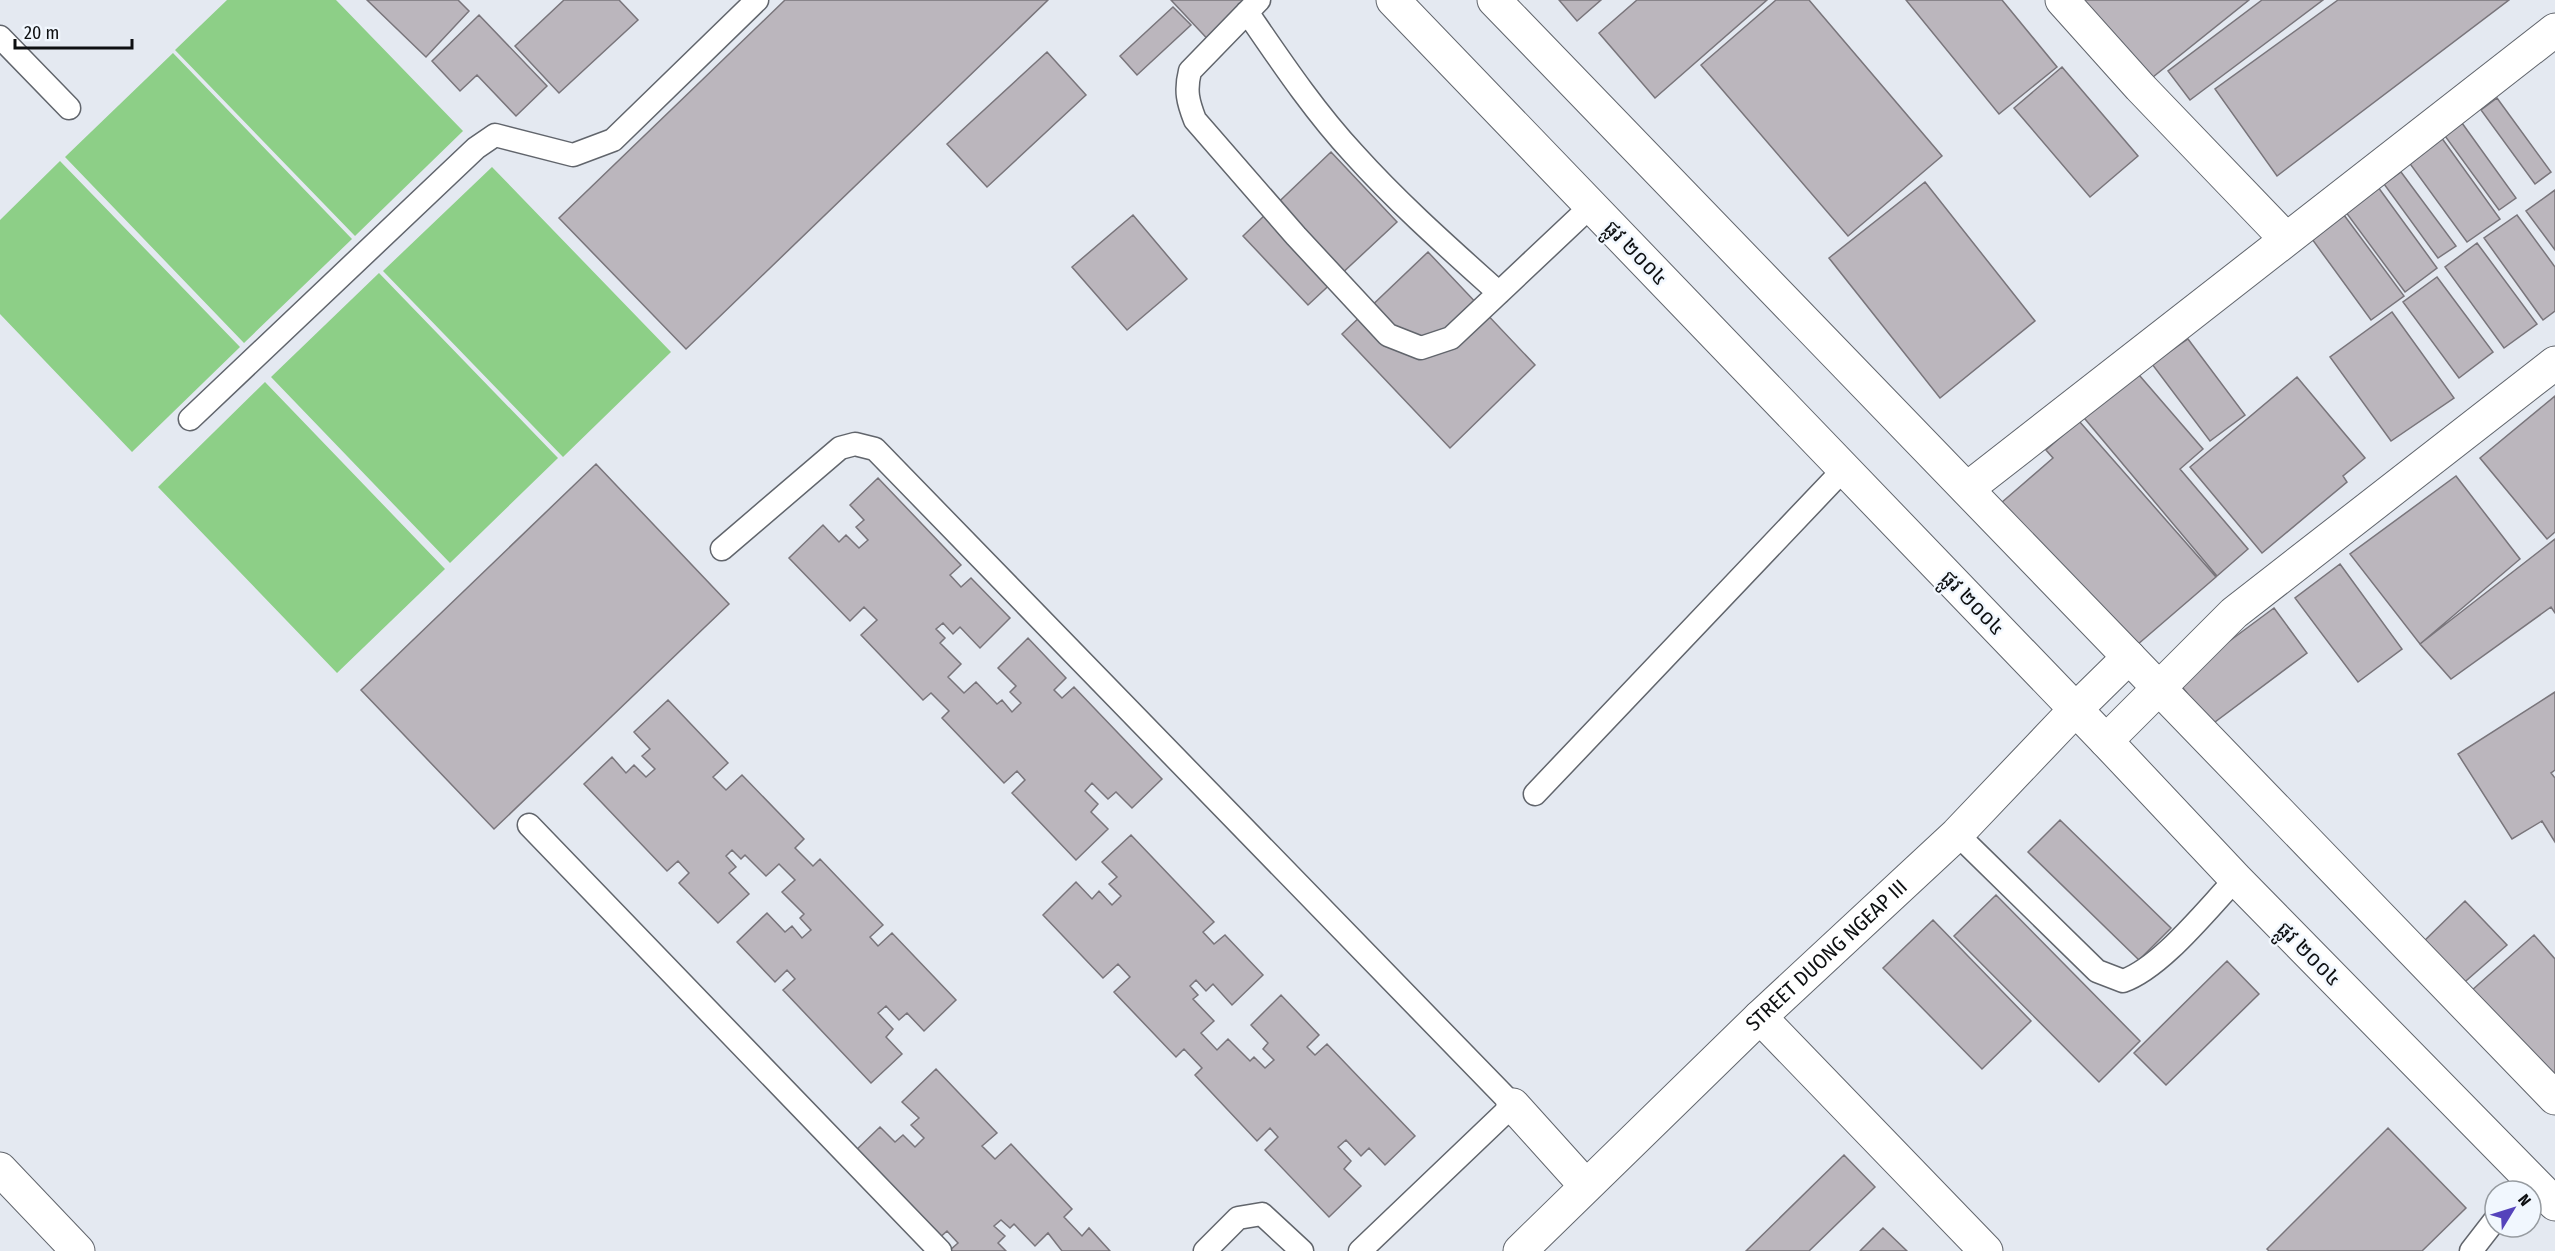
<svg xmlns="http://www.w3.org/2000/svg" width="2555" height="1251" font-family="'Fira Sans Condensed','Noto Sans Khmer',sans-serif">
<rect width="100%" height="100%" fill="#e4e9f1"/>
<path fill="#8dcf87" d="M227,0h109l127,131 -108,105 -180,-186z
M173,53l179,186 -108,104 -179,-186z
M60,161l180,186 -108,105 -132,-138v-94z
M492,167l179,185 -108,105 -180,-186z
M379,273l179,185 -108,105 -179,-186z
M265,382l180,187 -108,104 -179,-186z"/>
<path fill="#bbb6bd" stroke="#79757b" stroke-width="1.5" d="M367,0h91l11,11 -43,46z
M564,0h55l19,20 -79,73 -44,-47z
M785,0h263l-362,349 -127,-131z
M1171,0h94l-50,47z
M1559,0h42l-24,21z
M1637,0h130l-112,98 -56,-65z
M1776,0h33l133,156 -94,80 -147,-171z
M1906,0h96l55,67 -58,47z
M2069,0h180l-106,85z
M2262,0h61l-133,100 -22,-29z
M2338,0h171l-232,176 -62,-87z
M1173,7l18,18 -54,50 -17,-19z
M479,15l68,71 -31,30 -39,-41 -17,16 -28,-30z
M1047,52l39,43 -99,92 -40,-43z
M2062,67l76,89 -48,41 -76,-89z
M2497,98l54,74 -16,12 -54,-74z
M2462,123l54,75 -17,12 -54,-74z
M2441,137l59,82 -33,23 -59,-81z
M1331,152l66,70 -89,83 -65,-69z
M2401,172l55,74 -18,12 -54,-74z
M1925,182l110,139 -95,77 -111,-140z
M2378,187l59,81 -32,24 -60,-81z
M2555,190v60l-29,-39z
M1133,215l54,64 -60,51 -55,-63z
M2344,215l60,81 -33,24 -59,-81z
M2517,215l38,52v44l-12,9 -59,-82z
M2477,243l60,81 -33,24 -59,-81z
M1428,252l107,113 -85,83 -108,-114z
M2437,277l56,75 -34,26 -56,-76z
M2392,312l62,86 -63,43 -61,-84z
M2188,339l57,76 -35,26 -58,-77z
M2133,368l70,81 -23,20 68,80 -31,27 -137,-163z
M2297,377l68,81 -22,18 4,6 -85,71 -72,-86z
M2555,396v136l-8,7 -67,-81z
M2079,421l137,156 -86,74 -129,-148 52,-45 -7,-8z
M596,464l133,140 -235,225 -133,-139z
M2456,476l64,83 -100,85 -70,-90z
M878,478l83,87 -11,10 11,12 10,-9 39,40 -30,30 -20,-21 -7,7 -10,-11 -7,6 9,9 -5,5 21,21 -13,13 16,16 12,-11 21,22 5,-4 10,12 9,-9 -11,-11 6,-6 -18,-18 30,-30 38,40 -12,12 8,8 12,-11 88,92 -30,29 -16,-16 -8,7 -16,-16 -7,8 13,13 -7,8 17,17 -32,31 -64,-67 13,-13 -8,-9 -13,12 -62,-65 7,-7 -18,-18 -8,7 -62,-65 16,-15 -13,-13 -14,14 -61,-63 34,-33 16,17 7,-7 13,13 9,-8 -12,-13 8,-7 -14,-15z
M2555,539v74l-4,-6 -100,72 -31,-35z
M2340,564l62,85 -44,33 -63,-84z
M2274,608l33,45 -96,72 -34,-45z
M2555,692v78l-4,3 4,5v64l-13,-21 -30,18 -54,-85z
M668,700l60,63 -15,14 13,13 16,-15 62,64 -9,9 18,18 7,-7 63,66 -13,12 8,9 14,-13 64,67 -32,31 -17,-18 -8,7 -13,-14 -8,7 15,16 -7,8 16,17 -31,29 -88,-93 12,-11 -8,-9 -12,12 -38,-40 30,-29 18,19 7,-6 10,12 9,-8 -11,-12 4,-4 -22,-22 13,-12 -16,-16 -13,12 -21,-21 -4,4 -9,-9 -6,6 10,11 -7,6 20,21 -31,29 -39,-40 10,-10 -11,-12 -11,10 -83,-87 28,-27 14,16 8,-8 12,12 9,-8 -13,-13 8,-7 -16,-17z
M2060,820l111,108 -32,32 -111,-108z
M1131,835l83,87 -11,10 11,12 11,-9 38,40 -31,30 -19,-21 -7,7 -10,-11 -6,6 8,9 -5,4 21,22 -13,12 16,17 11,-11 22,22 4,-4 11,11 9,-8 -11,-11 5,-6 -17,-18 30,-30 38,40 -12,12 8,8 12,-11 88,92 -30,29 -16,-17 -8,8 -15,-16 -8,7 13,14 -7,8 17,17 -32,31 -64,-67 13,-13 -8,-9 -13,13 -62,-66 7,-7 -18,-19 -8,8 -62,-65 16,-15 -12,-13 -15,14 -60,-63 33,-33 16,17 7,-8 13,14 9,-9 -12,-12 8,-7 -15,-15z
M1996,895l144,146 -41,41 -145,-146z
M2465,901l42,44 -48,42 -41,-40z
M1933,920l98,101 -49,48 -99,-101z
M2534,935l21,24v127l-84,-95z
M2227,961l32,33 -93,91 -32,-32z
M936,1069l61,64 -15,13 13,13 16,-15 61,65 -8,8 18,19 7,-8 21,23h-48l-14,-18 -13,13 -21,-22 -4,4 -9,-8 -7,6 11,10 -7,7 8,8h-57l9,-8 -11,-12 -11,10 -84,-87 28,-27 15,15 8,-7 12,12 9,-9 -13,-13 8,-7 -17,-16z
M2388,1128l78,80 -44,43h-153l-2,-2z
M1844,1155l31,32 -66,64h-63z
M1883,1228l24,23h-47z"/>
<g fill="none" stroke-linecap="round" stroke-linejoin="round">
<defs>
<path id="lane" d="M1259,0l-69,71c-5,20 -2,31 5,49l101,116 92,99 33,13 30,-10 140,-132
M1247,12c33,48 67,99 107,142 45,50 95,94 145,139
M0,37l69,71
M190,419l286,-271 19,-13 78,20 40,-15 144,-140
M722,549l118,-101 15,-4 20,5 638,656 -153,146
M1535,794l309,-325
M529,825l411,426
M1957,834l140,137 26,10c39,-14 84,-72 113,-102
M1205,1251l33,-33 24,-4 40,37
M2471,1251l24,-31"/>
<g id="street">
<path d="M2062,0l78,87 146,152"/>
<path d="M1967,489l588,-459"/>
<path d="M2106,741l128,-128 321,-250"/>
<path d="M1760,1017l226,234"/>
<path d="M1513,1105l73,81"/>
<path d="M0,1169l78,82"/>
<path id="s1" d="M1520,1251l240,-234 197,-183 119,-125 53,-52"/>
</g>
<path id="secondary" d="M1393,0l713,741 130,138 319,325
M1494,0l1061,1098"/>
</defs>
<use href="#lane" stroke="#61656c" stroke-width="25"/>
<use href="#street" stroke="#61656c" stroke-width="35"/>
<use href="#secondary" stroke="#61656c" stroke-width="35"/>
<use href="#lane" stroke="#fff" stroke-width="22"/>
<use href="#street" stroke="#fff" stroke-width="33"/>
<use href="#secondary" stroke="#fff" stroke-width="33"/>
</g>
<g text-anchor="middle" stroke-width="5" stroke-linejoin="round" paint-order="stroke">
<g font-size="21" fill="#0e1012" stroke="#f1f7fe">
<text transform="translate(1636 253) rotate(46)" y="7">ផ្លូវ ២០០៤</text>
<text transform="translate(1973 603) rotate(46)" y="7">ផ្លូវ ២០០៤</text>
<text transform="translate(2309 954) rotate(45)" y="7">ផ្លូវ ២០០៤</text>
<text dy="7" stroke="none"><textPath href="#s1" startOffset="426">STREET DUONG NGEAP III</textPath></text>
</g>
</g>
<g transform="translate(2513 1209) rotate(52)"><circle r="28" fill="#f1f7fe" stroke="#969ba0" stroke-width="1.5"/>
<path d="M0-4.5L10 22L0 15L-10 22Z" fill="#5543bb"/>
<text y="-9" font-size="16" font-weight="bold" text-anchor="middle" fill="#0e1012">N</text>
</g>
<path d="M15 39v9h117v-9" fill="none" stroke="#0e1012" stroke-width="3"/>
<text x="24" y="39" font-size="18" fill="#0e1012" stroke="#f1f7fe" stroke-width="4.5" paint-order="stroke">20 m</text>
</svg>
